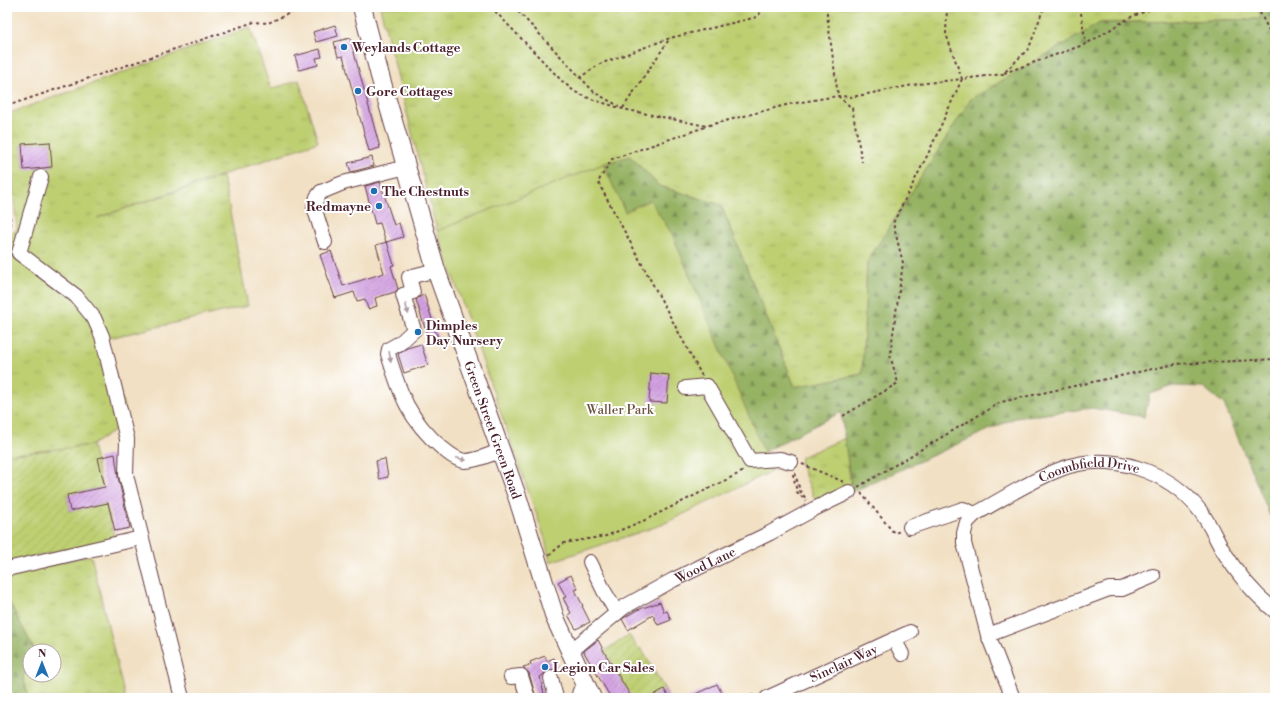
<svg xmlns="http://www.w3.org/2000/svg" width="1282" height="705" font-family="'Libre Bodoni',serif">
<defs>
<pattern id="grass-tufts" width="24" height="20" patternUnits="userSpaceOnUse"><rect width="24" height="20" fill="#becf72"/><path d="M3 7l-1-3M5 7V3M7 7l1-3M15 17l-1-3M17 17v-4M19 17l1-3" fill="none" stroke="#a5b163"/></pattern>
<pattern id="forest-firs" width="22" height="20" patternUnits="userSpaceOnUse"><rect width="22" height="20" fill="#96b264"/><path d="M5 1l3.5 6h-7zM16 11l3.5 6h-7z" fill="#7c9053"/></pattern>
<pattern id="garden-furrows" width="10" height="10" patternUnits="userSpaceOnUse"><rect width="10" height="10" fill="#becf72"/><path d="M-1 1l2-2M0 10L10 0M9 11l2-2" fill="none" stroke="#a5b163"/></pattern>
<pattern id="building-hatch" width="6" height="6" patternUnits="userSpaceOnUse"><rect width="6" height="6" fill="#d3a2e2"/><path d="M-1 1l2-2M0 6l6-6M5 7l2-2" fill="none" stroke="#ad83b7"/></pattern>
</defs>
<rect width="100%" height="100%" fill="#fff"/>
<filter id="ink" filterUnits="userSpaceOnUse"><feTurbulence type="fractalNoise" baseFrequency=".025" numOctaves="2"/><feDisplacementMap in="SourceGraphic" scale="8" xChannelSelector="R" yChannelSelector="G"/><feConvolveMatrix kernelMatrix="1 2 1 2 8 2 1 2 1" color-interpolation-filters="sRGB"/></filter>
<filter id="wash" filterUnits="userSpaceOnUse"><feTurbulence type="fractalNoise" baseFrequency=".012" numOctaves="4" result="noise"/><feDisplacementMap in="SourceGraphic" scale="16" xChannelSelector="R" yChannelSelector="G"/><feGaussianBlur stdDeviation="0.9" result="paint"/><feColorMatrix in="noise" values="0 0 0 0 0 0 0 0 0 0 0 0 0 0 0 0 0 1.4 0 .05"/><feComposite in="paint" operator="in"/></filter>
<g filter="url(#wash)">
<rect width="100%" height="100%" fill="#f1e0c3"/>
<path fill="url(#grass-tufts)" stroke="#84774e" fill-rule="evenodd" d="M380,7h879l2,12 -161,4 -233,239 -4,112 -68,14 -74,-183 -62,-19 -29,-30 -31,10 -162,65z
M250,27l21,62 28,-9 19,62 -221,76 126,-42 25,130 -143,33 23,83 -36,23 -85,10v-221l10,-4 -10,-99v-17zM50,142l2,25 -28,2 -2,-25z
M845,438l6,45c-11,7 -23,18 -37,15l-14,-35 1,-6z
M91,555l34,143h-96l-6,-21 7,-13v11h24v-24h-19l-28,-53v-23z"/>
<path fill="url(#forest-firs)" stroke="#706848" d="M1259,7h16v521l-51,-124 -21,-17 -30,-1 -23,8 -6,23 -52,-9 -77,10 -163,74 -11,-80 -78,40 -91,-218 -47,-22 -22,-48 27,-8 29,30 62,19 74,182 67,-13 5,-112 104,-163 129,-76 161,-4z
M7,598l28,53h-5v13l-7,13 6,21h-22z"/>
<path fill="#becf72" stroke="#84774e" d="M603,164l22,48 25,-12 22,34 100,237 -111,54 -111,37 -5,-23 -108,-308z"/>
<path fill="url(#garden-furrows)" stroke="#84774e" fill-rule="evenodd" d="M92,445l23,95 -108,22v-107zM99,488l3,16 -32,7 -3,-16z
M629,635l7,11 6,4 26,45 -5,3h-36l-2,-12 -5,-8 -5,-1 3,-2 -4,-7 -3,2 -2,-2 4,-2 -5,-8 -5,-1 3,-2 -2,-4z"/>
<g id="blocks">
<path fill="url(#building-hatch)" d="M335,25l3,11 -22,6 -3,-10z
M350,38l30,110 -11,3 -26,-95 -5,1 -4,-15z
M320,49l2,8 -6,1 2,7 -19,5 -4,-14z
M50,142l2,25 -28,3 -2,-26z
M372,157l2,9 -23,6 -3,-9z
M380,182l14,43 5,-2 4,14 -17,5 -6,-19 -5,1 -10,-38z
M387,242l7,23 -3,1 7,23 -3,3 -20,6 2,8 -9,3 -3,-10 -8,2 -3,-9 -19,6 -15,-43 11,-4 12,35 41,-13 -8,-28z
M424,294l14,44 -9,3 -13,-41z
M421,344l7,21 -24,8 -6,-19 9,-6z
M651,373l18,2 -2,28 -18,-1z
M115,454l3,23 12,51 -15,3 -7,-28 -38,8 -3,-16 38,-8 -7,-29z
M385,459l3,18 -9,2 -3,-18z
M571,575l7,14 -3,1 8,16h-1l8,16 -14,7 -8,-14 3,-2 -8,-15 3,-1 -8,-15z
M660,602l4,10 3,-1 4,9 -13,5 -5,-10 -25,15 -6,-11 15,-9z
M598,640l8,15 26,43h-21l-26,-44 -1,-3z
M545,656l2,5 7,-3 5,11 -10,1 -9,7 5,21h-9l-7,-25 -6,-6 8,-2 -1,-3z
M717,684l6,12 -5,2h-31z
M664,689l5,9h-20z"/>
</g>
</g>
<g filter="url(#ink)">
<use href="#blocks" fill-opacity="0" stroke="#633c42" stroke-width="1"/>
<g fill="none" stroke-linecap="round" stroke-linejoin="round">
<defs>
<g id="minor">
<path d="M41,177l-22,76 57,43 18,22 8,18 25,103 -1,36 56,223"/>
<path d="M325,242l-11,-35 3,-10 4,-5 22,-9 63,-16"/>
<path d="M436,270l-27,7 4,15 -10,3 11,35 -14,13 -11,6 -1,5c12,40 21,66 54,94 6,5 14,12 23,13 12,0 25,-7 35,-10"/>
<path d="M686,388l21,-2 43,75 30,-2 11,3"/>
<path d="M910,527l53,-18 12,5"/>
<path d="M590,562l14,29 13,22"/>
<path d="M7,569l134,-31"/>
<path d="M988,635l121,-46h13l31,-13"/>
<path d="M894,639l8,15"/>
<path id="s1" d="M568,651l9,-5 47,-39 49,-27 97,-47 44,-24 35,-17"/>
<path d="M511,677l10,-1 7,22"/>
<path d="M551,678l5,20"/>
<path d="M578,698l2,-7 6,-4"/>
<path id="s2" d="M767,698l143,-66"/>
<path id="s3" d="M1013,698l-25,-63 -24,-92v-10l3,-11 8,-8c28,-15 56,-34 86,-45 49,-19 109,2 140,43 9,12 14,25 21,37 14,23 32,45 53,62"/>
</g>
<g id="major">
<path id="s4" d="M362,7l18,69 56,194 82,229 37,119 37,80"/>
</g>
</defs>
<use href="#minor" stroke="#633c42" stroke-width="16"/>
<use href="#major" stroke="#633c42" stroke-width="20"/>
<path stroke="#633c42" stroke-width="2" stroke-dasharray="3 3" stroke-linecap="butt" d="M491,7l71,74 13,11 16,7 32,10 83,17 84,-22 48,-8 14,1 66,-13 44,-5 -16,-45 1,-27
M514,7l81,86 24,13
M826,7l12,89 14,12 10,54
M1080,7l6,37
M1257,7l18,35
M1004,73l82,-29 45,-27 25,-10
M579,78l21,-14 70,-26 87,-21 8,-10
M7,106l247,-84 14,1 35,-16
M623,108l47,-70
M7,187l4,40 -4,2
M702,376l-104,-194 14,-23 93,-32
M843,416l55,-33 -8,-28 13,-92 -10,-40 35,-69 34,-75 41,-5 26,-26 15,-41
M802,464l42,18
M795,473l5,18 7,9
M793,474l4,18 9,9
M858,487l143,-85 174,-38 100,-5
M861,493l33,40 7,-2
M549,555l15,-12 42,-7 37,-15 101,-50
M745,698l11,-4"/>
<use href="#minor" stroke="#fff" stroke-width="14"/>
<use href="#major" stroke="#fff" stroke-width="18"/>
</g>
<defs><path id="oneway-solid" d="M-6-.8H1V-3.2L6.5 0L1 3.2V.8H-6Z"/></defs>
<g fill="#ae9aa0">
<use href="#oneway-solid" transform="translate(407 309) rotate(74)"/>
<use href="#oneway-solid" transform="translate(390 357) rotate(81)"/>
<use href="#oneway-solid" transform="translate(461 459) rotate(14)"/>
</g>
</g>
<g fill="#1f6fb2" stroke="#fff" stroke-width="1.5">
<circle cx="344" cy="47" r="4"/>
<circle cx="358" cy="91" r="4"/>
<circle cx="374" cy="191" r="4"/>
<circle cx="379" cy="206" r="4"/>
<circle cx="418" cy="332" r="4"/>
<circle cx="545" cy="667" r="4"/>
</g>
<g text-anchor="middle" stroke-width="4" stroke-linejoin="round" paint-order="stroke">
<g font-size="13" font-weight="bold" fill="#4a1f2b" stroke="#fff" text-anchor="start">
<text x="352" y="52">Weylands Cottage</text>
<text x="366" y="96">Gore Cottages</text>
<text x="382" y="196">The Chestnuts</text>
<text x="371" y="211" text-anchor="end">Redmayne</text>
<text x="426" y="330">Dimples<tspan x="426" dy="15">Day Nursery</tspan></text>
<text x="553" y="672">Legion Car Sales</text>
</g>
<g font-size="13" fill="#6d5440" stroke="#fff">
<text x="620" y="414">Waller Park</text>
</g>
<g font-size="13" fill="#4a1f2b" stroke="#fff">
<text dy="5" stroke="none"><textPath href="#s4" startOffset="443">Green Street Green Road</textPath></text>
<text dy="5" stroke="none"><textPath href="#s3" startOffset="321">Coombfield Drive</textPath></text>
<text dy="5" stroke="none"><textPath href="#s1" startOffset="163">Wood Lane</textPath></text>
<text dy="5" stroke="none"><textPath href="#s2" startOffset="84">Sinclair Way</textPath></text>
</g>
</g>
<rect width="1282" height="705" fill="none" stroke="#fff" stroke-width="24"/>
<g transform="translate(42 663)"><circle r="19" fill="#ffffff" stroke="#b7a5aa"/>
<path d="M0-3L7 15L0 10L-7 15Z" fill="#1f6fb2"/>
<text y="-6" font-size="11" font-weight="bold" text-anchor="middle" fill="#4a1f2b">N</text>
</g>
</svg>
